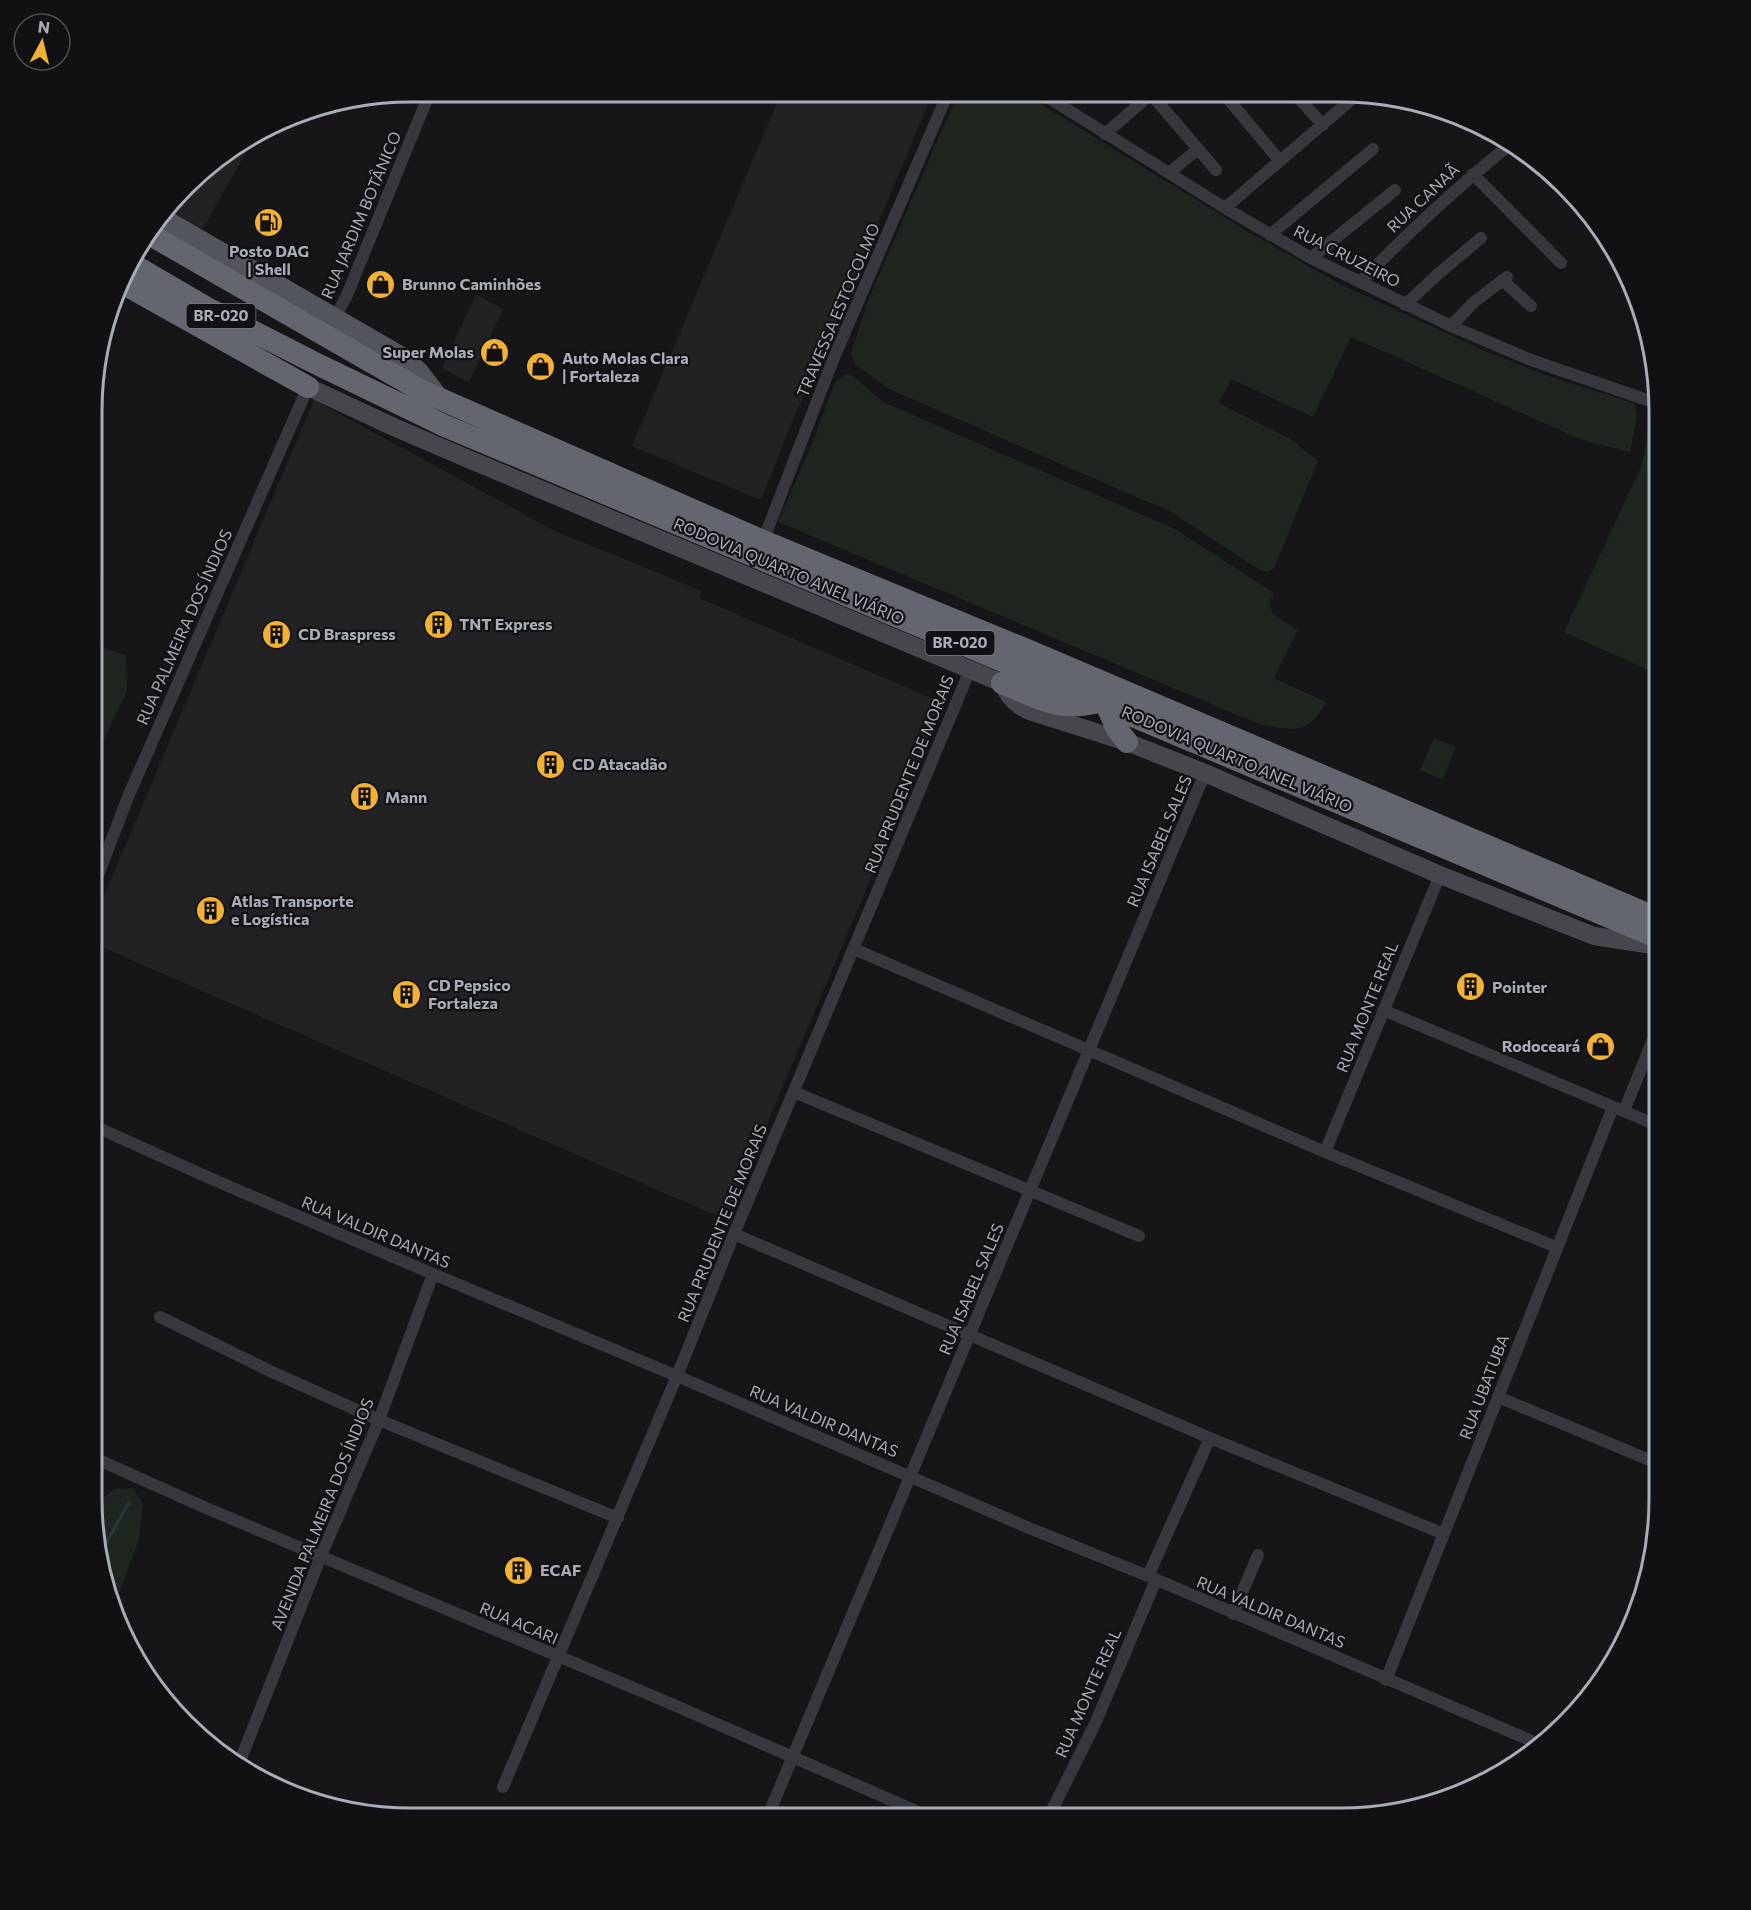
<svg xmlns="http://www.w3.org/2000/svg" width="1751" height="1910" font-family="Commissioner,sans-serif">
<rect width="100%" height="100%" fill="#161618"/>
<path fill="#222225" d="M781,93h152l-116,275 -24,51 -32,81 -129,-54z
M252,141l-49,88 -34,-19 32,-39z
M476,294l27,15 -34,74 -27,-15z
M314,400l239,130 149,61 -3,7 246,106 -219,516 -631,-276v-27z"/>
<path fill="#1e261f" d="M958,93h65l219,135 96,55 147,68 63,25 86,27 3,13 -7,36 -48,-12 -231,-103 -38,80 -82,-38 -12,24 73,37 26,21 -44,107 -6,4 -8,-2 -89,-58 -282,-123 -33,-24 -5,-12 18,-55z
M872,237l-55,131 -9,11 -7,-8 -1,-7 40,-90z
M256,247l11,6 2,14 -26,-15z
M846,374l7,2 30,26 292,127 99,64 -5,8 4,13 25,16 -24,48 52,24c-17,33 -33,28 -65,23l-483,-203 35,-81 22,-59z
M1659,413v260l-7,-1 -88,-40 78,-167 8,-45z
M96,645l30,10 1,36 -24,50 -7,8z
M1434,738l22,9 -14,33 -22,-10z
M133,1488l10,15 -4,36 -26,71 -5,-9 -16,-85 8,-16 15,-11z"/>
<g fill="none" stroke-linecap="round" stroke-linejoin="round">
<path stroke="#2c353c" stroke-width="3" d="M99,1556l30,-54"/>
<path stroke="#37383d" stroke-width="12" d="M1041,93l184,115 86,50 140,68 80,34 128,44
M1151,94l65,76
M1224,94l56,67
M1295,94l28,31
M1105,134l46,-40
M1169,173l29,-24
M1473,174l88,89
M1225,208l133,-114
M1270,235l103,-86
M1311,258l84,-68
M1502,280l29,26
M1360,282c48,-49 98,-96 152,-139
M1405,305l33,-31 43,-36
M335,318l12,-23 83,-203
M1451,326l23,-24 33,-25
M763,541l70,-181 115,-267
M95,883l33,-86 180,-410
M854,949l471,203 231,95
M1383,1010l276,116
M794,1092l345,144
M1624,1111l35,-86
M94,1126l111,50 228,98 244,102 352,152 119,48 393,169
M1325,1152l115,-277
M734,1234l476,204 234,96
M160,1317l110,54 109,49 239,98
M1498,1397l161,67
M92,1457l114,51 461,194 265,116
M1148,1576l62,-138
M1233,1614l25,-59
M1386,1680l227,-573
M238,1766l83,-210 58,-136 54,-146
M503,1787l174,-411 57,-142 236,-564
M767,1818l438,-1045
M1048,1818l47,-94 61,-144"/>
<path stroke="#45474d" stroke-width="18" d="M308,387l88,41 77,33 529,222c7,14 13,21 27,28l98,31 78,31 235,102 154,61 65,10"/>
<path stroke="#53555c" stroke-width="20" d="M162,218l238,138 19,16 20,26"/>
<path stroke="#63666e" stroke-width="22" d="M149,234l271,156 343,151 264,109 632,269
M130,263l77,45 108,55 128,62 1216,513
M122,283l186,104
M1002,683c36,15 55,29 96,19
M1106,704l11,25 10,13"/>
</g>
<defs>
<symbol id="fuel-disc" viewBox="-11 -11 22 22"><circle r="9.5" fill="#f2b134" stroke="#111113"/><path d="M-5.5-6h7V0h2V4h1.3V-2.5L3-4.5l.8-.8L6-3V5H2.5V1h-1V6h-7ZM-4.2-4.7v3.2H.2V-4.7Z" fill="#111"/></symbol>
<symbol id="shop-disc" viewBox="-11 -11 22 22"><circle r="9.5" fill="#f2b134" stroke="#111113"/><path d="M-5-2.5h2.3a2.7 3.5 0 0 1 5.4 0H5L5.5 6h-11ZM-1.5-2.5h3a1.5 2.3 0 0 0-3 0Z" fill="#111"/></symbol>
<symbol id="building-disc" viewBox="-11 -11 22 22"><circle r="9.5" fill="#f2b134" stroke="#111113"/><path d="M-4-6H4V6H1V3H-1V6H-4ZM-2.5-4.3h1.7v1.8h-1.7ZM.8-4.3h1.7v1.8H.8ZM-2.5-1h1.7V.8h-1.7ZM.8-1h1.7V.8H.8Z" fill="#111"/></symbol>
</defs>
<g fill-rule="evenodd">
<use href="#fuel-disc" x="252" y="206" width="33" height="33"/>
<use href="#shop-disc" x="364" y="268" width="33" height="33"/>
<use href="#shop-disc" x="478" y="336" width="33" height="33"/>
<use href="#shop-disc" x="524" y="350" width="33" height="33"/>
<use href="#building-disc" x="422" y="608" width="33" height="33"/>
<use href="#building-disc" x="260" y="618" width="33" height="33"/>
<use href="#building-disc" x="534" y="748" width="33" height="33"/>
<use href="#building-disc" x="348" y="780" width="33" height="33"/>
<use href="#building-disc" x="194" y="894" width="33" height="33"/>
<use href="#building-disc" x="1454" y="970" width="33" height="33"/>
<use href="#building-disc" x="390" y="978" width="33" height="33"/>
<use href="#shop-disc" x="1584" y="1030" width="33" height="33"/>
<use href="#building-disc" x="502" y="1554" width="33" height="33"/>
</g>
<g text-anchor="middle" stroke-width="4.5" stroke-linejoin="round" paint-order="stroke">
<g fill="#111113" stroke="#7b7e86" stroke-width="1.5">
<rect x="186.5" y="304" width="69" height="24" rx="4.5"/>
<rect x="925.5" y="631" width="69" height="24" rx="4.5"/>
</g>
<g font-size="15" font-weight="bold" fill="#a8adb8">
<text x="221" y="321">BR-020</text>
<text x="960" y="648">BR-020</text>
</g>
<g font-size="16" fill="#a8adb8" stroke="#111113">
<text transform="translate(1423 198) rotate(-43)" y="6">RUA CANAÃ</text>
<text transform="translate(361 215) rotate(-67)" y="6">RUA JARDIM BOTÂNICO</text>
<text transform="translate(1347 256) rotate(27)" y="6">RUA CRUZEIRO</text>
<text transform="translate(838 310) rotate(-67)" y="6">TRAVESSA ESTOCOLMO</text>
<text transform="translate(789 571) rotate(23)" y="6">RODOVIA QUARTO ANEL VIÁRIO</text>
<text transform="translate(184 627) rotate(-66)" y="6">RUA PALMEIRA DOS ÍNDIOS</text>
<text transform="translate(1237 759) rotate(23)" y="6">RODOVIA QUARTO ANEL VIÁRIO</text>
<text transform="translate(909 774) rotate(-68)" y="6">RUA PRUDENTE DE MORAIS</text>
<text transform="translate(1159 841) rotate(-67)" y="6">RUA ISABEL SALES</text>
<text transform="translate(1367 1007) rotate(-68)" y="6">RUA MONTE REAL</text>
<text transform="translate(722 1223) rotate(-68)" y="6">RUA PRUDENTE DE MORAIS</text>
<text transform="translate(376 1232) rotate(23)" y="6">RUA VALDIR DANTAS</text>
<text transform="translate(971 1289) rotate(-67)" y="6">RUA ISABEL SALES</text>
<text transform="translate(1484 1387) rotate(-69)" y="6">RUA UBATUBA</text>
<text transform="translate(824 1421) rotate(23)" y="6">RUA VALDIR DANTAS</text>
<text transform="translate(322 1514) rotate(-68)" y="6">AVENIDA PALMEIRA DOS ÍNDIOS</text>
<text transform="translate(1271 1612) rotate(23)" y="6">RUA VALDIR DANTAS</text>
<text transform="translate(519 1623) rotate(23)" y="6">RUA ACARI</text>
<text transform="translate(1088 1693) rotate(-66)" y="6">RUA MONTE REAL</text>
</g>
<g font-size="16" font-weight="bold" fill="#a8adb8" stroke="#111113" text-anchor="start">
<text x="269" y="257" text-anchor="middle">Posto DAG<tspan x="269" dy="18">| Shell</tspan></text>
<text x="402" y="290">Brunno Caminhões</text>
<text x="474" y="358" text-anchor="end">Super Molas</text>
<text x="562" y="364">Auto Molas Clara<tspan x="562" dy="18">| Fortaleza</tspan></text>
<text x="459" y="630">TNT Express</text>
<text x="298" y="640">CD Braspress</text>
<text x="572" y="770">CD Atacadão</text>
<text x="385" y="803">Mann</text>
<text x="231" y="907">Atlas Transporte<tspan x="231" dy="18">e Logística</tspan></text>
<text x="428" y="991">CD Pepsico<tspan x="428" dy="18">Fortaleza</tspan></text>
<text x="1492" y="993">Pointer</text>
<text x="1580" y="1052" text-anchor="end">Rodoceará</text>
<text x="540" y="1576">ECAF</text>
</g>
</g>
<path d="M0 0H1751V1910H0ZM411 102H1340A309 309 0 0 1 1649 411V1499A309 309 0 0 1 1340 1808H411A309 309 0 0 1 102 1499V411A309 309 0 0 1 411 102Z" fill="#111113" fill-rule="evenodd"/>
<path fill="none" stroke="#a8adb8" stroke-width="3" d="M411 102H1340A309 309 0 0 1 1649 411V1499A309 309 0 0 1 1340 1808H411A309 309 0 0 1 102 1499V411A309 309 0 0 1 411 102Z"/>
<g transform="translate(42 42) rotate(7)"><circle r="28" fill="#111113" stroke="#4d4f55" stroke-width="1.5"/>
<path d="M0-4.5L10 22L0 15L-10 22Z" fill="#f2b134"/>
<text y="-9" font-size="16" font-weight="bold" text-anchor="middle" fill="#a8adb8">N</text>
</g>
</svg>
